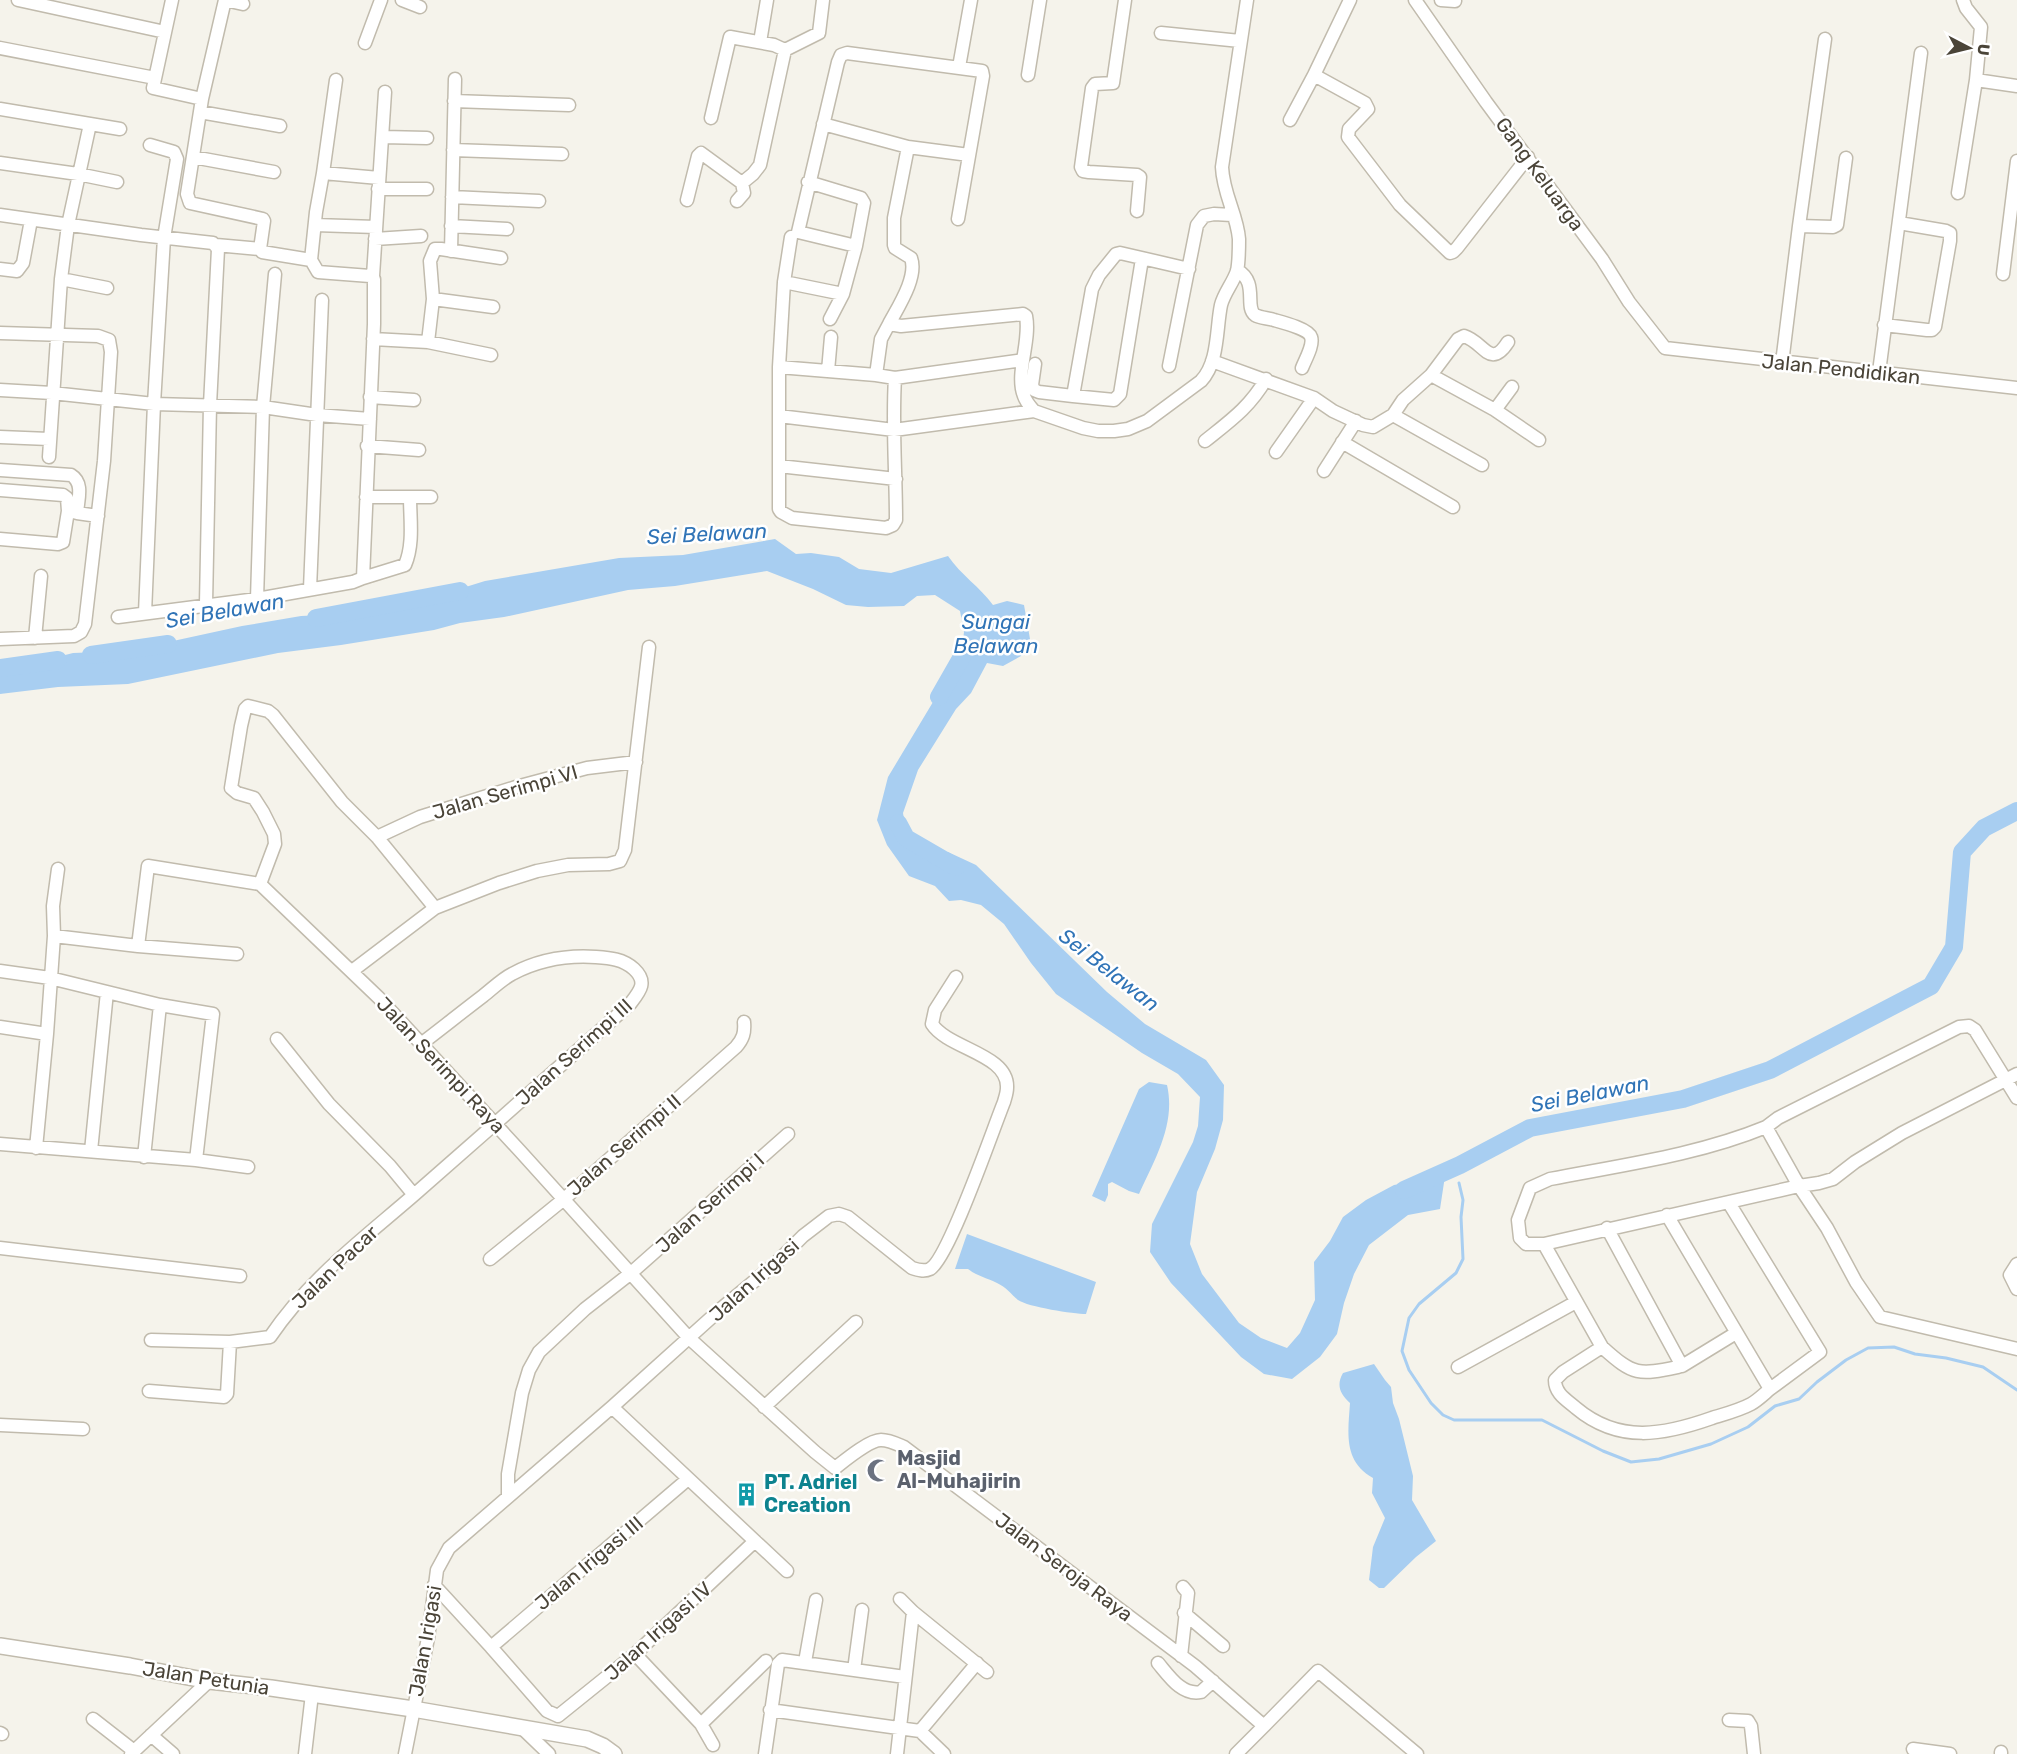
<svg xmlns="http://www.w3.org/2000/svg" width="2017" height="1754" font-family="Rubik,sans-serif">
<rect width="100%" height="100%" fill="#f5f3eb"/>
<path fill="#a8cef1" d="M775,539l21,15 15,-1 28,4 20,12 32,4 57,-17c13,19 32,31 45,49l14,-4 17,4 6,34 -9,17 -18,10 -16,-3 -16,30 -15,16 -38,61 -15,43 4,24 22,18 19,-3 28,13 131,127 38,32 61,36 18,25 -1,35 -8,29 -18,43 -7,52 12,30 37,49 22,15 26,10 13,-15 15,-33 -1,-38 16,-21 13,-24 23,-17 28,-15 51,-9 -5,33 -32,6 -39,30 -15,29 -10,29 -7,31 -17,23 -28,22 -28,-5 -23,-17 -70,-74 -21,-31 2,-28 41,-82 5,-16 2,-29 -22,-23 -36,-21 -86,-59 -25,-31 -27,-39 -23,-19 -20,-5 -12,1 -14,-15 -26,-10 -22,-31 -10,-25 11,-43 45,-75 21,-29 7,-17 3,-24 -4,-21 -25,-16 -18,1 -13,10 -36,1 -22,-2 -33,-16 -46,-18 -92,15 -47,4 -124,27 -44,6 -26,7 -93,15 -63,8 -150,31 -70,3 -58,7v-27l26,-2 47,-12 54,-2 115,-25 59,-10 43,-2 42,-7 44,-9 55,-17 134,-23 64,-3z
M1149,1082l18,3c9,39 -12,74 -28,109l-10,-3 -17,-9 -4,2v11l-3,7 -13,-6 47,-107z
M967,1234l129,48 -10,32c-12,0 -58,-7 -68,-14 -7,-6 -12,-13 -21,-17 -10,-5 -20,-7 -29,-14h-13z
M1374,1364l11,16 6,7 2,16 6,16 14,57 -1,24 24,41 -20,16 -32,31h-5l-10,-8 4,-33 12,-29 -13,-25 1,-15c-30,-17 -25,-45 -23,-75 -10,-9 -14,-18 -7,-30z"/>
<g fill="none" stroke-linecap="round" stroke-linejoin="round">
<path stroke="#a8cef1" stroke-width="3" d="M1459,1183l4,17 -2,17 2,42 -7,14 -37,31 -10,14 -7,33 7,19 22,33 12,12 11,5h88l61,31 28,11 28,-3 52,-15 37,-17 27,-21 24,-7 18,-17 29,-22 22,-12 26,-1 21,7 31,4 37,9 34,23"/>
<path stroke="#a8cef1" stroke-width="18" d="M316,618l144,-27
M91,655l77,-11
M0,668l58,-8
M939,697l28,-49
M898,823l8,15 50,29
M1404,1190l56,-25 70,-37 153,-29 87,-29 161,-84 23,-39 8,-95 22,-24 33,-17"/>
<defs>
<path id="minor" d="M18,0l147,32
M172,0l-19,88 49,11 23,-99
M225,0l18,4
M402,0l18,7
M1125,0l-12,83 -18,1 -3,4 -11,79 2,4 6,1 48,3 3,2 -3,34
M1415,0l71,102 116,157 27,43 36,46 352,40
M1441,0l14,1
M1161,33l79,8
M760,42l7,-42
M365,43l16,-43
M0,48l155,30
M959,67l12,-67
M1028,75l12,-75
M1314,75l51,28 3,6 -19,20 -1,8 52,68 50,48 3,-1 4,-4 71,-91
M1976,80l41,6
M454,101l115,4
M0,109l120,20
M200,112l80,14
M711,118l19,-81 44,8 11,5 34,-17 4,-33
M1290,120l24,-45 36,-75
M823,124l85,23 61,8
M383,137l44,1
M453,150l109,4
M193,157l81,15
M0,163l78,11 39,8
M323,173l13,-93
M742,183l11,-9 7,-9 25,-115
M378,189h49
M1958,193l18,-113 5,-53 -15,-19 -3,-8
M452,197l87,4
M687,200l11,-44 3,-3 41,30 2,10 -7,8
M0,215l141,20 72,8 5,6 -8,156 -4,199
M315,225l61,2
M451,226l56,3
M1799,226l34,1 4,-2 9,-67
M791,237l-7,45 59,12 13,-48 8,-43 -3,-5 -53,-16
M375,239l46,-3
M216,245l44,4
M856,246l-58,-14 40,-170 3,-7 6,-2 135,18 1,5 -25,143
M451,251l4,-172
M311,260l5,-48 7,-39 56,5
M0,269l17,2 6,-8 8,-43
M1237,270c22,12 7,37 18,45 5,3 13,3 19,5 7,2 35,9 37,17 3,8 -6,23 -9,31
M2003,274l14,-113
M373,276l12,-184
M61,279l46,9
M433,299l60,8
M830,319l13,-25
M889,324c9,-17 29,-47 22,-66l-16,-10 -1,-3v-27l14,-71
M1884,325l43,5h5l3,-3 15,-86v-8l-4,-2 -47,-8
M0,333l98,3 11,4 2,12 -7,109 -19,163 -4,8 -7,4 -74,3
M373,339l55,3
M491,355l-63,-13 5,-43 -3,-38 5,-12h6l60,9
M1212,361l102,37 19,13 30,14 10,2 20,-12 10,-15 28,-25 27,-36 6,-3c20,6 26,34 44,6
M1782,363l17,-137 26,-187
M1035,364l-3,21 2,5 5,2 34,4 19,-107 7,-14 17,-21 4,-1 69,16
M1169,366l28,-141 7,-9 10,-2 18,1
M779,367l97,8 19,3c-3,47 1,95 1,142l-3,5 -7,3 -94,-10 -11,-6 -2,-3v-142l5,-85
M828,371l3,-34
M1879,372l42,-319
M876,375l5,-36 8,-15 12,2 122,-12 3,2c5,25 -11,58 -2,80 2,6 6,10 10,15
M1431,375l64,35 44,30
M895,378l128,-18
M0,390l52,3 102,11 109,3 54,8 53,4
M1073,396l41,4 6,-6 22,-135
M370,397l44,3
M1495,410l17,-23
M1393,415l89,50
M779,416l115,14 140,-19 49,17 15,3h16l14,-2 19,-8 54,-40c18,-19 15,-52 20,-76 3,-12 12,-22 16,-34 2,-9 2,-22 2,-32 -2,-25 -16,-45 -17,-72l25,-167
M0,437l49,2
M1205,441c25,-20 45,-34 61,-62
M1342,442l111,65
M367,446l52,4
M1276,452l38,-54
M49,457l12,-178 7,-54 22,-101
M779,466l117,13
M0,470l71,5c13,8 7,24 6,38l21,3
M1324,471l32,-50
M0,490l63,5 4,3 1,13
M366,497h65
M0,539l58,5 5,-2 5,-31 9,2
M363,578l42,-13c9,-21 5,-46 5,-68
M310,589l12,-289
M257,599l6,-192 12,-133
M145,613l9,-209 10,-166 13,-79 -3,-7 -24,-7
M118,617l139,-18 96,-17 10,-4 11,-254v-45l-4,-3 -52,-4 -7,-12 -49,-8 -2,-3 4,-28 -1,-2 -73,-16 -3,-9 15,-95
M35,638l6,-62
M377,837l43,-20 96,-30 71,-19 49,-6
M260,884l15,-40 -1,-10 -11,-22 -9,-14 -17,-5 -6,-5 10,-62 4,-17 3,-3 20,5 5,4 69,87 35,35 58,71
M54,936l84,10 10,-80 112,18 119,114 141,153 169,187 126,114 20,16c9,-7 34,-28 46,-28 8,0 16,4 23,7l291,219 69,60 -28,28
M138,946l99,8
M0,971l50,7 110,27 53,9 -17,146
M352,971l83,-63 64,-25 38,-12 31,-6 41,-1 11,-3 5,-11 24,-203
M0,1027l47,7
M277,1039l52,65 61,62 24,29
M2017,1098l-42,-68 -6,-4 -10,1 -181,91 -12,9 33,59 28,42 29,54 24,35 137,32
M1766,1127c-68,28 -144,38 -216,52l-20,9 -12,32 2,18 6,6h18l255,-58 20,-3 14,-4 22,-17 47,-29 115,-59
M0,1144l196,16 52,7
M36,1148l11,-114 7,-98 -1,-30 5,-37
M91,1151l16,-159
M144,1157l16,-152
M1729,1203l91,149 -50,37
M1607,1228l75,138 54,-33
M1544,1244l58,103 -39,25 -8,8c0,14 12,20 21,28 43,36 88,27 136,10 13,-4 28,-8 39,-14 7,-4 13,-10 19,-15l-103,-174
M0,1248l240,28
M490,1259l74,-60 172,-152c7,-8 9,-14 8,-25
M2017,1264l-7,11 7,14
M151,1340l79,2 40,-5c40,-59 92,-97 145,-143 72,-63 143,-126 215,-190 10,-13 18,-22 4,-35 -11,-10 -24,-11 -38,-12 -29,-2 -58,3 -84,17 -10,5 -20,15 -29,22 -21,16 -41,32 -62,48
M1602,1347c33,30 37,28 80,19
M1458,1367l118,-65
M149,1391l75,6 3,-3 3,-52
M612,1407l175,164
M764,1407l92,-85
M0,1425l83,4
M508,1497v-23l14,-81 7,-23 10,-18 46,-43 46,-36 157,-139
M434,1585l57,62 56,64 11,5
M900,1599l13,13 74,60
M1184,1613l39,33
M491,1647l197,-168
M635,1654l66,70 65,-63
M1181,1656l7,-63 -5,-6
M805,1662l11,-62
M1158,1663c11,13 24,33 43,29l12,-11
M854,1670l8,-60
M770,1710l150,21 24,23
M558,1716l77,-62 120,-113
M93,1719l41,32
M1729,1720l19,1 3,5 3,28
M701,1724l12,21
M1264,1726l54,-55 99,83
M523,1729l26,25
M920,1731l57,-68
M0,1733l2,1
M151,1735l22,19
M1913,1749l37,5
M131,1754l78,-73
M305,1754l7,-60
M405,1754l23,-116 9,-68 12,-22 163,-141 111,-100 52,-43 28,-28 26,-20 10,-2 9,3 64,51c6,2 12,4 18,1 19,-11 63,-140 74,-167 1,-4 3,-9 3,-14 2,-34 -59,-39 -75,-64l3,-14 21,-33
M765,1754l13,-90 4,-4 123,17
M897,1754l16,-142
M2001,1754v-2"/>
<path id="tertiary" d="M0,1646l130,20 79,15 62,7 142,21 174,30 16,7 11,8"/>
</defs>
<use href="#minor" stroke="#c1bbad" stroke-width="15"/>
<use href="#tertiary" stroke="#c1bbad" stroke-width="18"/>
<use href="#minor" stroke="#fff" stroke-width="12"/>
<use href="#tertiary" stroke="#fff" stroke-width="15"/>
</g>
<defs>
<symbol id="mosque-bare" viewBox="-9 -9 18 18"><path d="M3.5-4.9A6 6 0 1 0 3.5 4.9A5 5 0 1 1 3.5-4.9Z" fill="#6b7280" stroke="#fff" stroke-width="2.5" paint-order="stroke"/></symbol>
<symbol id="building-bare" viewBox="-9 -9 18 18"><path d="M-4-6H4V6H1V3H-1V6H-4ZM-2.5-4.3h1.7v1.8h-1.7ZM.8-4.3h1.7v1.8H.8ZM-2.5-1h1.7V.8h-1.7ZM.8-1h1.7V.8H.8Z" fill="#0f9aa8" stroke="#fff" stroke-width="2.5" paint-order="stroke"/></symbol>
</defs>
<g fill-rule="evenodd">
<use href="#mosque-bare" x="862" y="1454" width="33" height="33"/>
<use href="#building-bare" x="730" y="1478" width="33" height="33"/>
</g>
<g text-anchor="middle" stroke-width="5" stroke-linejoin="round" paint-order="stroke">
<g font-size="20" fill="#4a4438" stroke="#fff">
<text transform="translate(1540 174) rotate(54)" y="7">Gang Keluarga</text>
<text transform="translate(1841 369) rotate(6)" y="7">Jalan Pendidikan</text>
<text transform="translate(505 792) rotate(-16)" y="7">Jalan Serimpi VI</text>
<text transform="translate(574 1052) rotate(-42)" y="7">Jalan Serimpi III</text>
<text transform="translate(441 1065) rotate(47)" y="7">Jalan Serimpi Raya</text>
<text transform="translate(624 1145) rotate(-41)" y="7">Jalan Serimpi II</text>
<text transform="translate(710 1203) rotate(-42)" y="7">Jalan Serimpi I</text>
<text transform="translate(335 1267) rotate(-44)" y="7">Jalan Pacar</text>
<text transform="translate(754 1280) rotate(-42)" y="7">Jalan Irigasi</text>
<text transform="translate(589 1563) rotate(-40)" y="7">Jalan Irigasi III</text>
<text transform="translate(1064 1567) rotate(37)" y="7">Jalan Seroja Raya</text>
<text transform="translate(658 1631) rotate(-42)" y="7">Jalan Irigasi IV</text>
<text transform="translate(425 1641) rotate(-80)" y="7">Jalan Irigasi</text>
<text transform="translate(206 1678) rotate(9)" y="7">Jalan Petunia</text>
</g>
<g font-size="20" font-weight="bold" fill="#5b616d" stroke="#fff" text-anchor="start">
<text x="897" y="1465">Masjid<tspan x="897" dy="23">Al-Muhajirin</tspan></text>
</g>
<g font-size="20" font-weight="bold" fill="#0d838f" stroke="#fff" text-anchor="start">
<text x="764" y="1489">PT. Adriel<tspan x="764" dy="23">Creation</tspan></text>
</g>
<g font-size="21" font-style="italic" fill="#3074b7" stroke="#fff">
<text transform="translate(707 534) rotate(-3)" y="7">Sei Belawan</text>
<text transform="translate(225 611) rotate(-10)" y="7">Sei Belawan</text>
<text x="996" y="629">Sungai<tspan x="996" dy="24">Belawan</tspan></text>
<text transform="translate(1109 970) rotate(38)" y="7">Sei Belawan</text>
<text transform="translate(1590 1094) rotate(-11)" y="7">Sei Belawan</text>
</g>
</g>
<g transform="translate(1969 48) rotate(97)" stroke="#ffffff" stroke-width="4.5" paint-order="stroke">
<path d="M0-4.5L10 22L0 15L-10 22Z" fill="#4a4438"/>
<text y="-9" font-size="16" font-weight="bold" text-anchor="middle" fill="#4a4438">U</text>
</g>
</svg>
